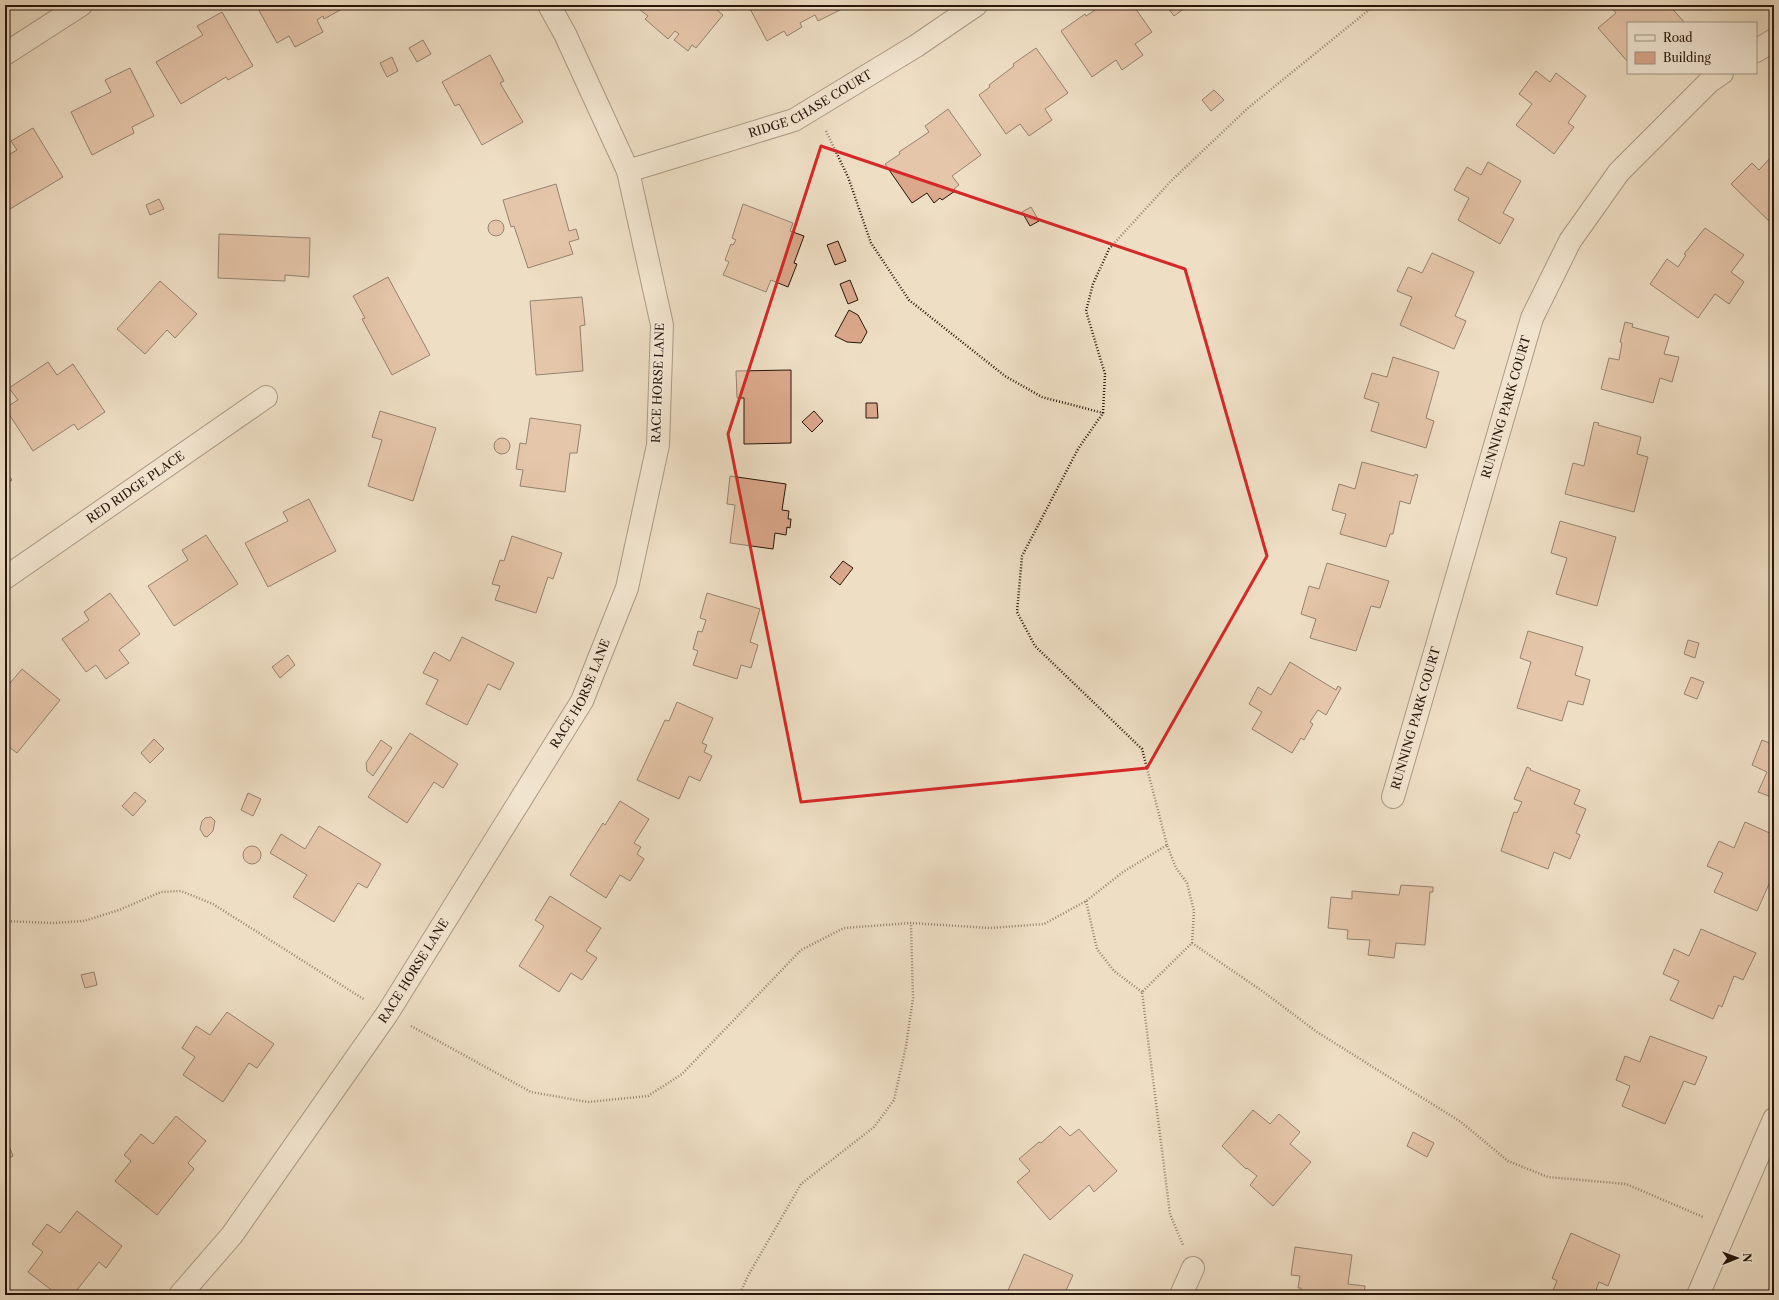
<svg xmlns="http://www.w3.org/2000/svg" width="1779" height="1300" font-family="'Libre Caslon Text',serif">
<rect width="100%" height="100%" fill="#eedec4"/>
<filter id="stains"><feTurbulence type="fractalNoise" baseFrequency=".005" numOctaves="4"/><feColorMatrix values="0 0 0 0 .2 0 0 0 0 .09 0 0 0 0 .02 0 0 0 .5 -.17"/></filter>
<radialGradient id="worn" r=".72"><stop offset=".6" stop-color="#630" stop-opacity="0"/><stop offset="1" stop-color="#630" stop-opacity=".3"/></radialGradient>
<path fill="#dba88b" stroke="#27150a" d="M256,5h93l-25,14 -1,-3 -6,4 6,12 -28,15 -6,-11 -12,7z
M711,5l12,10 -27,33 -4,-3 -4,6 -14,-11 5,-6 -4,-3 -7,8 -23,-20 3,-3 -13,-10z
M748,5h94l2,3 -26,13 -3,-6 -15,8 2,4 -15,9 -3,-5 -17,10z
M1097,5h36l19,27 -17,12 8,11 -21,15 -6,-10 -24,17 -31,-46 24,-17 1,2 12,-8z
M1166,5h23l-15,11z
M1609,5h60l16,18h-57v39l-30,-34 18,-15z
M222,12l31,54 -25,14 -2,-3 -45,27 -25,-42 47,-27 -6,-9z
M423,40l8,14 -14,8 -8,-14z
M1036,48l32,45 -23,16 7,11 -23,16 -9,-12 -14,10 -27,-39 11,-8 -1,-2 25,-19 -1,-2z
M490,55l14,26 -4,2 23,39 -41,23 -23,-41 -4,2 -13,-24z
M392,57l6,14 -11,6 -7,-14z
M130,68l24,48 -22,11 2,6 -42,22 -21,-43 40,-20 -6,-12z
M1536,71l14,11 6,-9 30,23 -18,27 6,4 -20,27 -38,-29 16,-21 -13,-10z
M1214,90l10,10 -13,11 -9,-11z
M948,109l33,46 -29,21 7,9 -5,4 1,2 -13,9 -2,-2 -6,5 -7,-10 -15,10 -27,-39 15,-10 -1,-2 30,-20 -4,-6z
M33,128l30,49 -58,35v-55l12,-7 -6,-9z
M1774,154v68l-2,2 -41,-40 21,-21 7,7z
M1488,162l33,19 -18,32 11,6 -14,25 -42,-24 11,-22 -15,-8 13,-23 14,8z
M556,184l13,47 7,-2 3,10 -10,3 4,12 -45,14 -14,-42 -3,1 -8,-27z
M159,199l5,10 -14,6 -4,-10z
M743,204l50,19 -3,8 14,5 -10,27 3,1 -9,23 -17,-7 -5,12 -43,-17 6,-13 -4,-2 6,-16 2,1 3,-5 -4,-2z
M1031,207l8,14 -9,5 -8,-14z
M488 228a8 8 0 1 1 16 0a8 8 0 1 1-16 0Z
M1705,228l39,27 -13,17 13,10 -15,22 -14,-10 -17,24 -48,-34 17,-25 11,8 8,-12 -2,-1z
M219,234l91,4 -1,39 -24,-2v6l-67,-3z
M838,241l8,20 -11,4 -8,-20z
M1432,253l42,19 -19,44 11,5 -12,28 -54,-24 12,-28 -15,-6 11,-24 14,6z
M388,277l42,78 -38,20 -30,-56 3,-1 -12,-22z
M850,280l8,20 -10,4 -8,-20z
M160,281l37,33 -22,24 -8,-8 -22,24 -28,-25z
M582,297l3,28 -5,1 3,45 -47,4 -6,-74z
M849,310l9,5 9,17 -6,11 -14,-1 -12,-6z
M1625,322l8,2 -1,3 37,10 -5,17 15,3 -7,25 -12,-4 -7,25 -52,-14 8,-31 10,2 3,-17 -2,-1z
M1393,357l46,15 -13,46 8,3 -8,27 -55,-17 8,-28 -15,-5 8,-25 15,4z
M48,362l9,13 16,-11 32,48 -27,18 -4,-6 -41,27 -28,-43 13,-8 -9,-12z
M791,370v73l-47,1v-46h-7l-1,-27z
M866,403h11l1,15h-12z
M380,411l56,17 -23,73 -45,-15 14,-46 -10,-3z
M814,411l9,10 -11,11 -10,-10z
M530,418l51,7 -4,28h-7l-5,39 -45,-6 3,-16 -7,-1 4,-26 6,1z
M1594,422l5,1 -1,2 43,12 -4,17 11,3 -14,55 -69,-18 8,-31 11,3z
M494 446a8 8 0 1 1 16 0a8 8 0 1 1-16 0Z
M1362,462l52,14 1,-2 3,1 -8,29 -10,-3 -7,33h-3l-4,13 -46,-13 6,-20 -14,-4 7,-26 16,5z
M5,471l7,9 -7,5z
M730,476l56,8 -4,26 7,1 -1,8h3l-1,9 -3,-1 -1,8 -11,-2 -2,16 -43,-6 5,-38 -8,-1z
M309,499l27,52 -68,36 -23,-44 43,-22 -5,-9z
M1560,521l56,16 -19,69 -41,-12 11,-36 -16,-5z
M206,535l32,49 -64,42 -26,-40 40,-26 -6,-10z
M512,536l50,17 -9,26 -5,-2 -12,36 -41,-13 5,-14 -8,-2 8,-24 4,1z
M843,561l10,7 -13,17 -10,-8z
M1327,563l62,18 -9,27 -9,-2 -15,45 -46,-13 6,-19 -15,-5 8,-28 10,3z
M110,593l30,41 -21,16 10,13 -23,16 -10,-14 -10,7 -24,-33 27,-19 -5,-8z
M707,593l53,16 -10,33 8,3 -7,23 -10,-3 -4,14 -44,-14 5,-14 -5,-2 5,-18 4,1 4,-12 -6,-2z
M1528,631l55,16 -8,28 15,5 -7,25 -15,-4 -6,20 -45,-13 14,-46 -11,-4z
M462,637l52,26 -14,27 -12,-6 -21,41 -41,-21 12,-24 -15,-7 11,-21 16,9z
M1688,640l11,3 -4,15 -11,-4z
M288,655l7,10 -15,13 -8,-11z
M1290,662l46,28 2,-4 3,2 -15,27 -8,-5 -8,12 3,2 -9,16 -3,-2 -9,15 -40,-24 10,-17 -13,-8 9,-17 13,8z
M22,669l38,31 -43,53 -12,-9v-36l4,-5 -4,-3v-11z
M1691,677l13,5 -7,17 -13,-5z
M677,702l36,16 -11,25 5,2 -3,7 8,4 -12,25 -11,-5 -10,23 -42,-19 28,-60 4,1z
M410,733l48,31 -15,24 -9,-6 -27,41 -39,-26z
M154,739l10,10 -14,14 -9,-10z
M381,740l11,8 -19,28 -6,-5 -1,-8z
M1762,740l12,5v53l-16,-6 9,-20 -15,-7z
M1527,767l4,2 -1,1 50,20 -6,14 12,5 -10,24 4,2 -10,24 -16,-7 -6,17 -47,-18 13,-39 3,1 5,-11 -8,-3z
M135,792l11,9 -13,15 -11,-10z
M248,793l13,6 -8,17 -12,-6z
M620,801l29,18 -15,24 7,4 -4,7 7,5 -14,22 -10,-6 -14,23 -36,-23 33,-52 2,2z
M211,817l4,4 -2,10 -6,6 -3,-1 -4,-7 2,-8 3,-3z
M1745,822l29,13v38l-17,38 -43,-19 9,-19 -16,-7 12,-25 15,7z
M319,826l62,38 -14,24 -9,-5 -24,39 -41,-25 14,-22 -37,-22 11,-19 24,15z
M243 855a9 9 0 1 1 18 0a9 9 0 1 1-18 0Z
M1401,885l32,2v5h-3l-5,53 -29,-2 -2,15 -26,-3 2,-15 -23,-1 1,-9 -20,-2 3,-31 21,2v-8l47,4z
M550,896l51,32 -15,23 11,7 -15,22 -11,-7 -12,19 -40,-26 25,-40 -9,-6z
M1701,929l55,24 -13,27 -9,-4 -12,31 -3,-2 -6,14 -43,-19 9,-19 -16,-7 11,-25 15,7z
M94,972l3,13 -12,3 -4,-13z
M227,1012l47,32 -17,24 -8,-5 -26,39 -40,-27 12,-18 -13,-9 14,-22 14,9z
M1650,1036l57,21 -12,28 -11,-4 -19,43 -43,-18 8,-20 -14,-6 9,-24 15,6z
M1253,1110l17,14 9,-10 21,18 -10,12 21,18 -38,44 -23,-21 7,-9 -10,-8 -1,1 -24,-23z
M176,1116l30,25 -18,22 6,6 -37,46 -42,-34 16,-20 -7,-6 17,-21 12,10z
M1060,1126l10,10 9,-7 38,42 -23,21 -5,-7 -39,35 -33,-38 13,-11 -11,-12 20,-17 2,1z
M1413,1132l21,11 -7,14 -20,-11z
M5,1136l8,20 -8,4z
M77,1211l45,35 -16,22 -7,-6 -26,33h-15l-30,-23 15,-20 -11,-8 15,-20 13,9z
M1571,1233l49,22 -12,31 -9,-4 -5,13h-43l6,-14 -5,-3z
M1295,1247l57,8 -4,29 17,2 -1,9h-64l1,-7h-3l2,-12 -9,-1z
M1024,1254l49,21 -9,20h-58z"/>
<g fill="none" stroke-linecap="round" stroke-linejoin="round">
<defs>
<g id="minor">
<path d="M1756,51l18,-11"/>
<path d="M5,54l76,-49"/>
<path id="s1" d="M628,171l166,-51 122,-74 60,-41"/>
<path id="s2" d="M5,578l261,-181"/>
<path id="s3" d="M1393,797l139,-479 38,-77 49,-69 90,-90 13,-9"/>
<path id="s4" d="M180,1295l52,-60 155,-221 195,-313 45,-113 31,-143 4,-120 -34,-154 -63,-137 -16,-29"/>
<path d="M1181,1295l12,-27"/>
<path d="M1698,1295l76,-176"/>
</g>
</defs>
<use href="#minor" stroke="#594738" stroke-width="24"/>
<path stroke="#27150a" stroke-width="2.5" stroke-dasharray="1 2" stroke-linecap="butt" d="M826,131l22,46 23,66 38,57 96,76 37,21 61,16
M1167,845l-25,-96 -107,-103 -18,-34 5,-56 56,-107 25,-36 2,-39 -19,-63 7,-27 16,-35 61,-67 78,-74 127,-103
M1086,901l11,48 17,22 28,21
M5,921l48,2 31,-2 35,-11 42,-18 20,-1 32,13 152,96
M1192,943l73,50 52,39 144,90 47,39 40,16 78,7 77,33
M411,1026l120,66 57,10 60,-6 34,-22 119,-124 43,-22 67,-5 79,5 54,-4 42,-23 37,-29 44,-27 9,23 11,15 7,28 -2,32 -50,49 28,222 13,31
M739,1295l10,-21 52,-90 73,-57 20,-27 12,-54 7,-48 -2,-75"/>
<use href="#minor" stroke="#f4ead9" stroke-width="22"/>
</g>
<path d="M0 0H1779V1300H0ZM821,146l364,123 82,287 -120,212 -346,34 -73,-368z" fill="#eedec4" fill-opacity=".55" fill-rule="evenodd"/>
<path fill="none" stroke="#d62828" stroke-width="3" stroke-linejoin="round" d="M821,146l364,123 82,287 -120,212 -346,34 -73,-368z"/>
<g text-anchor="middle" stroke-width="3" stroke-linejoin="round" paint-order="stroke">
<g font-size="12" fill="#27150a" stroke="#f4ead9">
<text dy="4" stroke="none"><textPath href="#s1" startOffset="195">RIDGE CHASE COURT</textPath></text>
<text transform="translate(658 383) rotate(-88)" y="4">RACE HORSE LANE</text>
<text dy="4" stroke="none"><textPath href="#s3" startOffset="406">RUNNING PARK COURT</textPath></text>
<text dy="4" stroke="none"><textPath href="#s2" startOffset="159">RED RIDGE PLACE</textPath></text>
<text dy="4" stroke="none"><textPath href="#s4" startOffset="724">RACE HORSE LANE</textPath></text>
<text dy="4" stroke="none"><textPath href="#s3" startOffset="82">RUNNING PARK COURT</textPath></text>
<text dy="4" stroke="none"><textPath href="#s4" startOffset="400">RACE HORSE LANE</textPath></text>
</g>
</g>
<rect width="1779" height="1300" fill="none" stroke="#eedec4" stroke-width="20"/>
<rect x="6" y="6" width="1767" height="1288" fill="none" stroke="#27150a" stroke-width="2"/>
<rect x="10" y="10" width="1759" height="1280" fill="none" stroke="#27150a"/>
<rect x="1627" y="22" width="130" height="52" fill="#f4ead9" stroke="#a29586"/>
<rect x="1635" y="35" width="20" height="6" fill="#f4ead9" stroke="#a29586"/>
<text x="1663" y="42" font-size="12" fill="#27150a">Road</text>
<rect x="1635" y="52" width="20" height="12" fill="#dba88b" stroke="#a29586"/>
<text x="1663" y="62" font-size="12" fill="#27150a">Building</text>
<g transform="translate(1737 1258) rotate(89)" stroke="#f4ead9" stroke-width="3" paint-order="stroke">
<path d="M0-3L7 15L0 10L-7 15Z" fill="#27150a"/>
<text y="-6" font-size="11" font-weight="bold" text-anchor="middle" fill="#27150a">N</text>
</g>
<rect width="100%" height="100%" filter="url(#stains)"/>
<rect width="100%" height="100%" fill="url(#worn)"/>
</svg>
